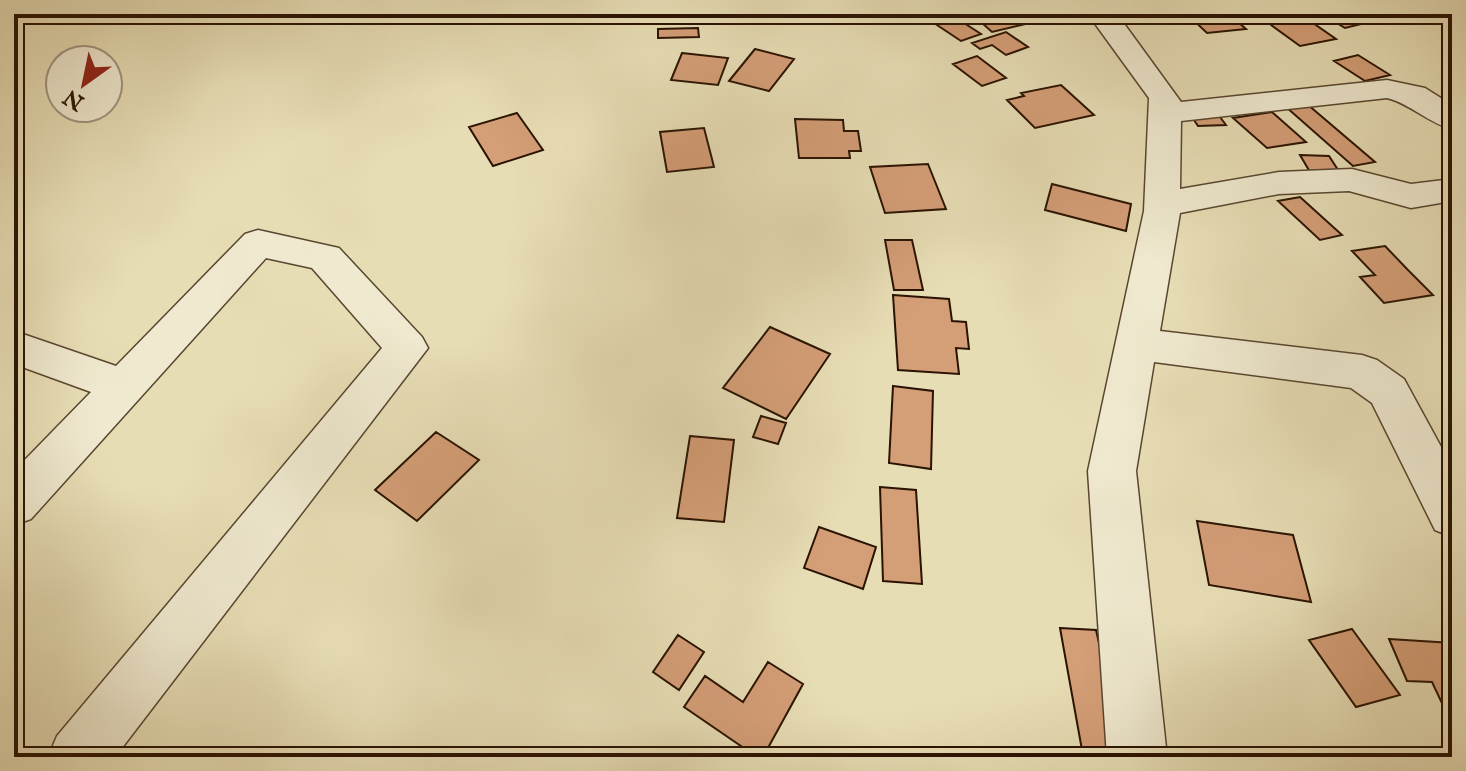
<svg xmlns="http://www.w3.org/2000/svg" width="1466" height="771" font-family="'IM FELL English',serif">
<rect width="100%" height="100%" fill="#e7ddb5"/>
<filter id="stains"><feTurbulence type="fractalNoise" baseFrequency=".0025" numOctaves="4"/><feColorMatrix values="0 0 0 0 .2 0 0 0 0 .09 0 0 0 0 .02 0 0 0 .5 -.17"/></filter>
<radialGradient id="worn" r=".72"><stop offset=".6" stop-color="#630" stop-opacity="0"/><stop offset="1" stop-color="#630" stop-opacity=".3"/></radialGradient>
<path fill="#d49e77" stroke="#2a1302" stroke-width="2" d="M950,14l31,20 -20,7 -30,-20z
M972,14h51l11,8 -42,10z
M1187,14h42l17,15 -39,4z
M1256,14h44l36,25 -36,7z
M1322,14h51l9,5 -37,9z
M698,28l1,9 -41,1v-9z
M1006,32l22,15 -22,8 -14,-10 -12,4 -8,-6z
M755,49l39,10 -25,32 -40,-10z
M682,53l46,5 -10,27 -47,-5z
M1358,55l32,20 -25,6 -31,-20z
M977,56l29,22 -24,8 -29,-22z
M1061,85l33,30 -59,13 -28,-28 17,-4 -3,-3z
M1307,104l68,58 -22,4 -67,-59z
M1272,112l34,30 -39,6 -34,-30z
M517,113l26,37 -50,16 -24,-39z
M1217,113l9,12 -28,1 -8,-12z
M795,119l48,1 1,11h14l3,20h-12l1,7h-51z
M704,128l10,39 -47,5 -7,-40z
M1300,155l29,1 11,17 -30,-1z
M928,164l18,45 -61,4 -15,-46z
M1052,184l79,20 -5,27 -81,-21z
M1300,197l42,38 -22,5 -42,-39z
M885,240h27l11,50h-29z
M1385,246l23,24 25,25 -49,8 -24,-26 15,-2 -23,-24z
M893,295l56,4 3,22 14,1 3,27 -13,-1 3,26 -61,-4z
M770,327l60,27 -44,65 -63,-31z
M893,386l40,5 -2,78 -42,-6z
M761,416l25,7 -8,21 -25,-7z
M436,432l43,28 -62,61 -42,-31z
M690,436l44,4 -10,82 -47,-4z
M880,487l36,3 6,94 -39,-3z
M1197,521l96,14 18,67 -102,-17z
M819,527l57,20 -13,42 -59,-21z
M1060,628l36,2 28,123 -42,-3z
M1352,629l48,66 -44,12 -47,-67z
M678,635l26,17 -25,38 -26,-18z
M1389,639l63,4v73h-4l-16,-34 -25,-1z
M768,662l35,22 -40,73h-6l-73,-50 21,-31 38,26z"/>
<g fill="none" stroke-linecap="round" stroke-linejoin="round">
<defs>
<path id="minor" d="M1088,14h29l64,88 206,-22 38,8 27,17v24c-24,-6 -41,-25 -65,-31l-206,23 -1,68 99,-17 73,-3 59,15 41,-5v22l-41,7 -62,-17 -70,3 -99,19 -20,118 202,24 15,5 27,19 48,88v70l-17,-7 -63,-127 -21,-15 -197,-26 -18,109 31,286h-60l-19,-286 56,-260 5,-113z
M258,230l81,18 83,89 6,11 -313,409h-67l9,-21 325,-388 -70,-80 -46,-10 -235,261 -17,6v-54l77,-79 -77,-28v-33l102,35 129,-132z"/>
</defs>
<use href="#minor" stroke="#59462f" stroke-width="3"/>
<use href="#minor" fill="#efe9cf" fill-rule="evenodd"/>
</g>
<rect width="1466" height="771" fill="none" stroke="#e7ddb5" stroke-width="48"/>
<rect x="16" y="16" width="1434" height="739" fill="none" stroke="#2a1302" stroke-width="4"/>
<rect x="24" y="24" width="1418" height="723" fill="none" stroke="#2a1302" stroke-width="2"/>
<g transform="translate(84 84) rotate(213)"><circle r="38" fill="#efe9cf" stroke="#a0937d" stroke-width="2"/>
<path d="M0-6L14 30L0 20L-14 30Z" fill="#8f2418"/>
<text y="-12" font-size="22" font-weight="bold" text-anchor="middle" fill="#2a1302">N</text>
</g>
<rect width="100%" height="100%" filter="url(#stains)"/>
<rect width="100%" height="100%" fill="url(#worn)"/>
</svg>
